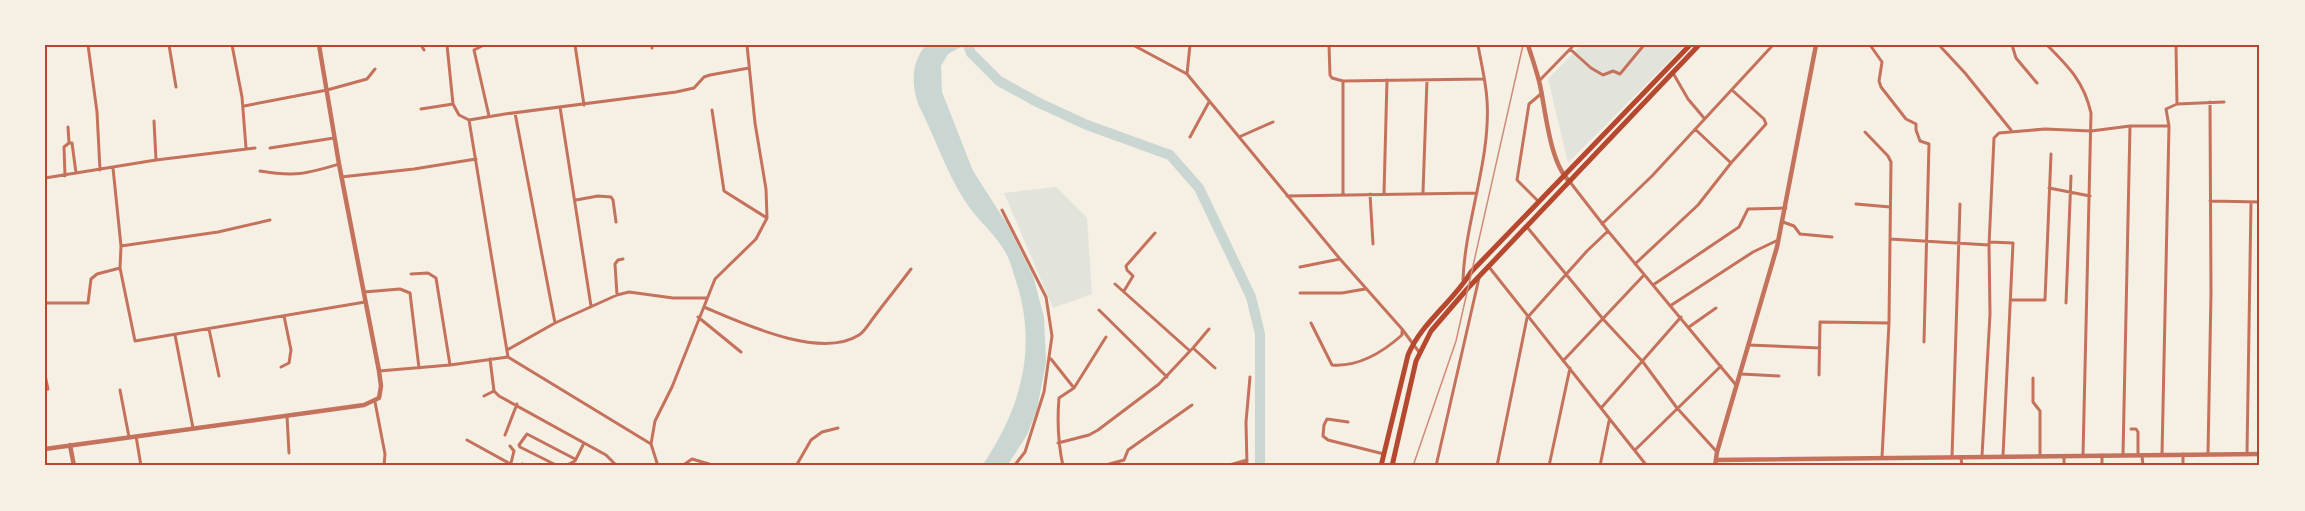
<svg xmlns="http://www.w3.org/2000/svg" width="2305" height="511" font-family="Arial,sans-serif">
<rect width="100%" height="100%" fill="#f6efe4"/>
<path fill="#e2e4dc" d="M1581,45h104l-117,118 -20,-84z
M1056,187l31,31 5,76 -39,14 -49,-115z"/>
<path fill="#c9d6d2" d="M926,45h38l-16,9 -7,12 1,26 31,79 34,53 26,52 11,41 2,45 -9,47 -10,26 -20,31h-25c39,-57 56,-118 34,-185 -3,-9 -5,-18 -9,-26 -10,-20 -30,-35 -42,-54 -19,-29 -30,-64 -46,-95 -8,-20 -8,-44 7,-61z"/>
<g fill="none" stroke-linecap="round" stroke-linejoin="round">
<path stroke="#c9d6d2" stroke-width="10" d="M968,45l3,8 28,28 38,21 50,23 83,30 29,33 52,109 9,37v132"/>
<path stroke="#c5725c" stroke-width="3" d="M88,45l9,67 3,58
M169,45l7,42
M232,45l10,52 4,51
M421,45l3,5
M447,45l6,59 6,11 10,5 36,-6 171,-22 18,-4 10,-11 6,-2 39,-7
M484,45l-10,5 15,66
M575,45l9,60
M652,45v3
M1133,45l54,29 153,185 62,70 17,23
M1329,45l1,30 2,3 11,3 140,-2
M1870,45l12,17 -3,19 2,6 25,32 10,5v6l4,11 9,3 -5,198
M1939,45l26,28 46,57
M2012,45l4,13 21,25
M2047,45c22,22 37,37 44,68l-8,342
M2176,45l1,59
M1570,49l21,19 12,7 10,-4 7,3 24,-29
M1673,73l15,26 16,19
M1187,74l3,-29
M1540,80l34,-35
M244,106l83,-16 40,-11 8,-10
M560,107l31,199
M421,109l32,-5
M712,110l12,81 43,27
M515,113l40,210
M469,120l39,237
M154,121l2,39
M68,127l1,16h3l4,30
M1695,129l36,34
M1865,132l23,24 3,6 -2,161 -7,134
M1190,137l19,-35
M1239,137l34,-15
M270,148l64,-10
M113,168l8,78 -1,22 15,73 230,-39
M260,171c35,6 45,3 79,-7
M65,176l-1,-29 5,-4
M341,177l73,-8 62,-10
M45,178l111,-18 99,-12
M1570,182l38,49 128,154
M2049,188l41,8
M1423,192l4,-112
M1384,193l3,-113
M1343,194v-113
M1370,194l3,50
M1287,196l190,-3
M576,200l22,-4 13,1 2,3 3,22
M1538,201l-21,-21 12,-76 13,-11
M2210,201l50,1
M1856,204l34,3
M1002,210l44,87 6,39 -8,56 -19,60 -11,14
M1783,222l11,4 6,8 32,3
M1602,224l50,-48 121,-131
M1527,227l76,92 40,43 34,46 40,44
M1890,239l99,6
M1990,242l23,1 -10,213
M121,246l97,-14 52,-12
M1635,264l63,-59 33,-42 35,-39 -2,-5 -32,-29
M1300,267l40,-8
M1489,267l158,199
M411,274l17,-1 8,5 14,87
M1463,280c2,-59 28,-120 24,-180 -1,-18 -6,-37 -9,-55
M1115,284l75,67 3,-3 22,20
M1653,285l86,-58 9,-18 38,-1
M1124,291l9,-15 -6,-6 -1,-4 29,-33
M364,292l36,-3 10,4 9,75
M1300,293h42l23,-4
M617,295l-2,-31 3,-4 5,-1
M2011,300h34l6,-146
M45,303h43l3,-24 6,-5 23,-6
M2066,303l5,-127
M1670,306l83,-54 25,-12
M704,307c38,16 116,53 155,28 6,-4 11,-13 15,-18 12,-16 25,-32 37,-48
M1099,310l68,67
M698,317l43,35
M1311,323l21,42c26,2 51,-13 70,-30v-4
M1689,327l27,-19
M209,329l10,47
M175,335l18,93
M1748,345l72,3
M1193,348l16,-19
M507,350l48,-27 62,-28 12,-3 44,6h34
M490,359l4,32 5,5 107,59 11,11
M1051,359l23,29
M1563,361l81,-86
M281,367l8,-4 2,-13 -7,-34
M379,371l71,-6 58,-8 143,87
M1741,374l38,2
M45,375l3,14 -3,1
M1819,375l1,-53 69,1
M2033,378v24l7,9v45
M120,390l9,47
M484,396l10,-5
M375,402l10,52 -1,12
M1602,407l79,-90
M287,416l2,37
M1348,422l-21,-3 -3,6 -1,11 5,4 56,14
M2131,429h5l2,3v23
M505,435l12,-31
M136,436l5,30
M467,440l47,26
M1058,443l31,-8 9,-5 61,-46 31,-33
M510,446l4,5 -3,12
M1635,450l86,-84
M2183,454v12
M2208,454l3,-161 -1,-191
M2247,454l4,-252
M2102,455v11
M2123,455l7,-329
M2142,455l1,11
M2162,455l7,-329 -3,-17 11,-5 47,-2
M1982,456l8,-142 -1,-69 5,-107 5,-5 46,-4 46,2 39,-5h39
M2064,456v10
M1952,457l8,-253
M1961,458l1,8
M518,466l4,-2 6,2
M558,466l-38,-19 -1,-2 8,-11 48,25
M565,466l10,-5 9,-18
M658,466l-7,-22 4,-23 17,-34 43,-108 41,-40 11,-21 -1,-29 -11,-66 -8,-78
M682,466l10,-7 17,5
M751,466h8
M796,466l15,-26 11,-8 16,-4
M1063,466c-5,-23 -6,-44 -4,-68l15,-10 32,-51
M1102,466l22,-6 4,-10 64,-45
M1226,466l21,-6
M1247,466l-1,-44 4,-45
M1436,466l43,-188
M1497,466l30,-148 60,-67 21,-20
M1549,466l21,-98
M1600,466l9,-45"/>
<path stroke="#c5725c" stroke-width="4.5" d="M1528,45c4,13 9,27 12,40 6,28 10,79 30,97
M70,445l4,21
M45,449l319,-44 15,-7 2,-12 -2,-15 -40,-207 -20,-119
M1717,460l543,-6
M1715,466l2,-14 60,-205 39,-202"/>
<path stroke="#b5482f" stroke-width="5" d="M1381,466l27,-111c14,-33 45,-53 63,-83l219,-227
M1392,466l24,-105 15,-30 37,-43 231,-243"/>
<path stroke="#cf8b77" stroke-width="1.5" d="M1413,466l43,-125 67,-296"/>
</g>
<rect width="2305" height="511" fill="none" stroke="#f6efe4" stroke-width="93"/>
<rect x="46" y="46" width="2212" height="418" fill="none" stroke="#b5482f" stroke-width="2"/>
</svg>
